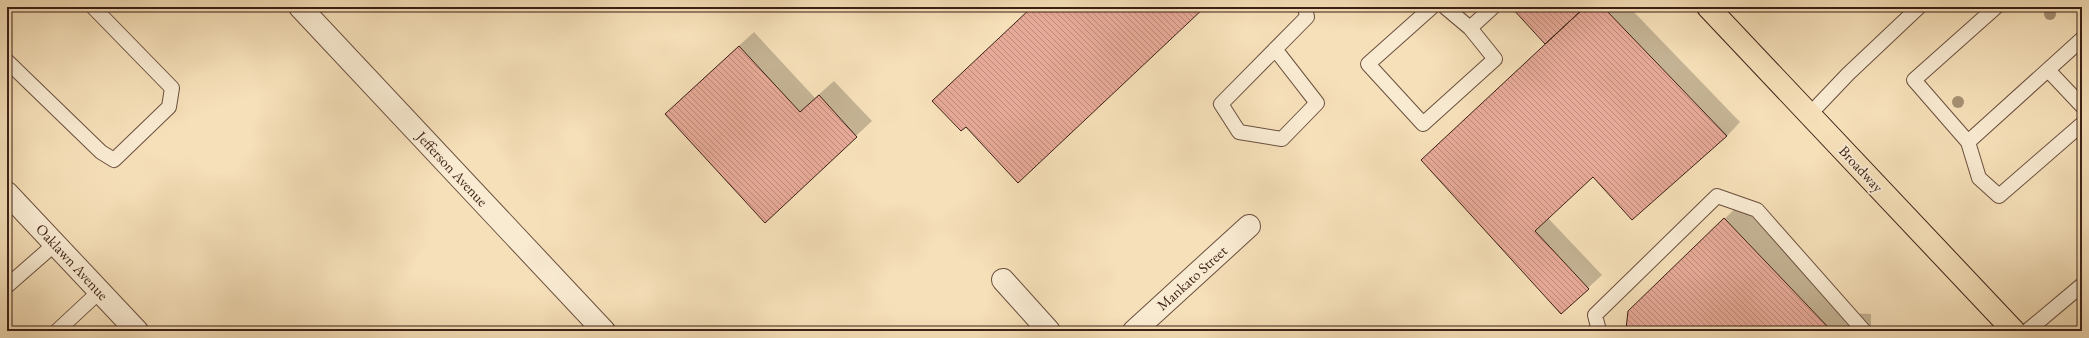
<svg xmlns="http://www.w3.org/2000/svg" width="2089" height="338" font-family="'EB Garamond',serif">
<defs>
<pattern id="building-back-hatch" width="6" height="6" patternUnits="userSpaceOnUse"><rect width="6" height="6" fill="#e7aa98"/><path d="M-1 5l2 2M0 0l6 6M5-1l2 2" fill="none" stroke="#bc8a7b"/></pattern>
</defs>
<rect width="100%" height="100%" fill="#f6e0b9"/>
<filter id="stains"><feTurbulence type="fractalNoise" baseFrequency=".005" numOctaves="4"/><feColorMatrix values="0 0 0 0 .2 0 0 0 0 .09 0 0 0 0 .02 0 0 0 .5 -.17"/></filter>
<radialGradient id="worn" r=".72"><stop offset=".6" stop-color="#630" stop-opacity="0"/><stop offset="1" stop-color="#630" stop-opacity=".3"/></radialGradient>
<path fill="#0003" d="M1512,7h117l111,115 -13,14 -133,39 -46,43 54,57 -41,38 -138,-153 123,-116z
M754,32l61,66 19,-17 38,40 -107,100 -84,-122z
M1740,204l105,109 26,1v17h-241l14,-35z"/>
<path fill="url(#building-back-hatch)" stroke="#3c1f15" d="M1032,7h173l-187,176 -52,-56 -5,4 -29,-30z
M1511,7h74l-40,37z
M1585,7h18l124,129 -95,84 -39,-43 -58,54 54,58 -28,25 -140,-154z
M739,46l61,66 19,-17 38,42 -92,86 -100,-109z
M1724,218l105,110 28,1v2h-228l-3,-2 2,-18z"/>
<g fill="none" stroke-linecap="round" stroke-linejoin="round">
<defs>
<path id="service" d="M1432,7l-64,57 55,60 72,-65 -25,-31 -25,-21
M1996,7l-82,73 54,62 114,-103
M1470,28l23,-21
M1275,49l42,54 -35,36 -43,-7 -18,-28 86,-87 -2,-10
M7,61l94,91 13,8 55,-53 3,-19 -79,-81
M2048,70l34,36
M1809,115l39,-41 71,-67
M1968,142l11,36 20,18 83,-72
M7,286l48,-42
M57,331l43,-40
M1599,331l-4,-16 122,-119 40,14 107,121
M2027,331l55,-46"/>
<path id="minor" d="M300,7l304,324
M7,193l130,138
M1003,280l46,51
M1134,331l115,-105"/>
<path id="primary" d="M1708,7l306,324"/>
</defs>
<use href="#service" stroke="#6a4f3e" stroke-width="16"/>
<use href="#minor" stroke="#6a4f3e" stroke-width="24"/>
<use href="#primary" stroke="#3c1f15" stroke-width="24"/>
<use href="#service" stroke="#f9ebd2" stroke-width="14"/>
<use href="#minor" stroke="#f9ebd2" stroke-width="22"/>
<use href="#primary" stroke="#f6e0b9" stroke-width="22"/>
</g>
<g fill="#a59173">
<circle cx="2050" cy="14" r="6"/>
<circle cx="1958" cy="102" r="6"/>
</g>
<g text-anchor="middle" stroke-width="4" stroke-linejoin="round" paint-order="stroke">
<g font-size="15" fill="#3c1f15" stroke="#f9ebd2">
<text transform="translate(452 169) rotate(47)" y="5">Jefferson Avenue</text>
<text transform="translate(1861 169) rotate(47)" y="5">Broadway</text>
<text transform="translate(72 262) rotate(47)" y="5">Oaklawn Avenue</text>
<text transform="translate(1192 278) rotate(-42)" y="5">Mankato Street</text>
</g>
</g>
<rect width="2089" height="338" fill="none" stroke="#f6e0b9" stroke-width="24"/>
<rect x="8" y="8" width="2073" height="322" fill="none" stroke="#3c1f15" stroke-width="2"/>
<rect x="12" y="12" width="2065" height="314" fill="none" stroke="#3c1f15"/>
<rect width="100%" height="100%" filter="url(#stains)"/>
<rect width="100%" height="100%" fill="url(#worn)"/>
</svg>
